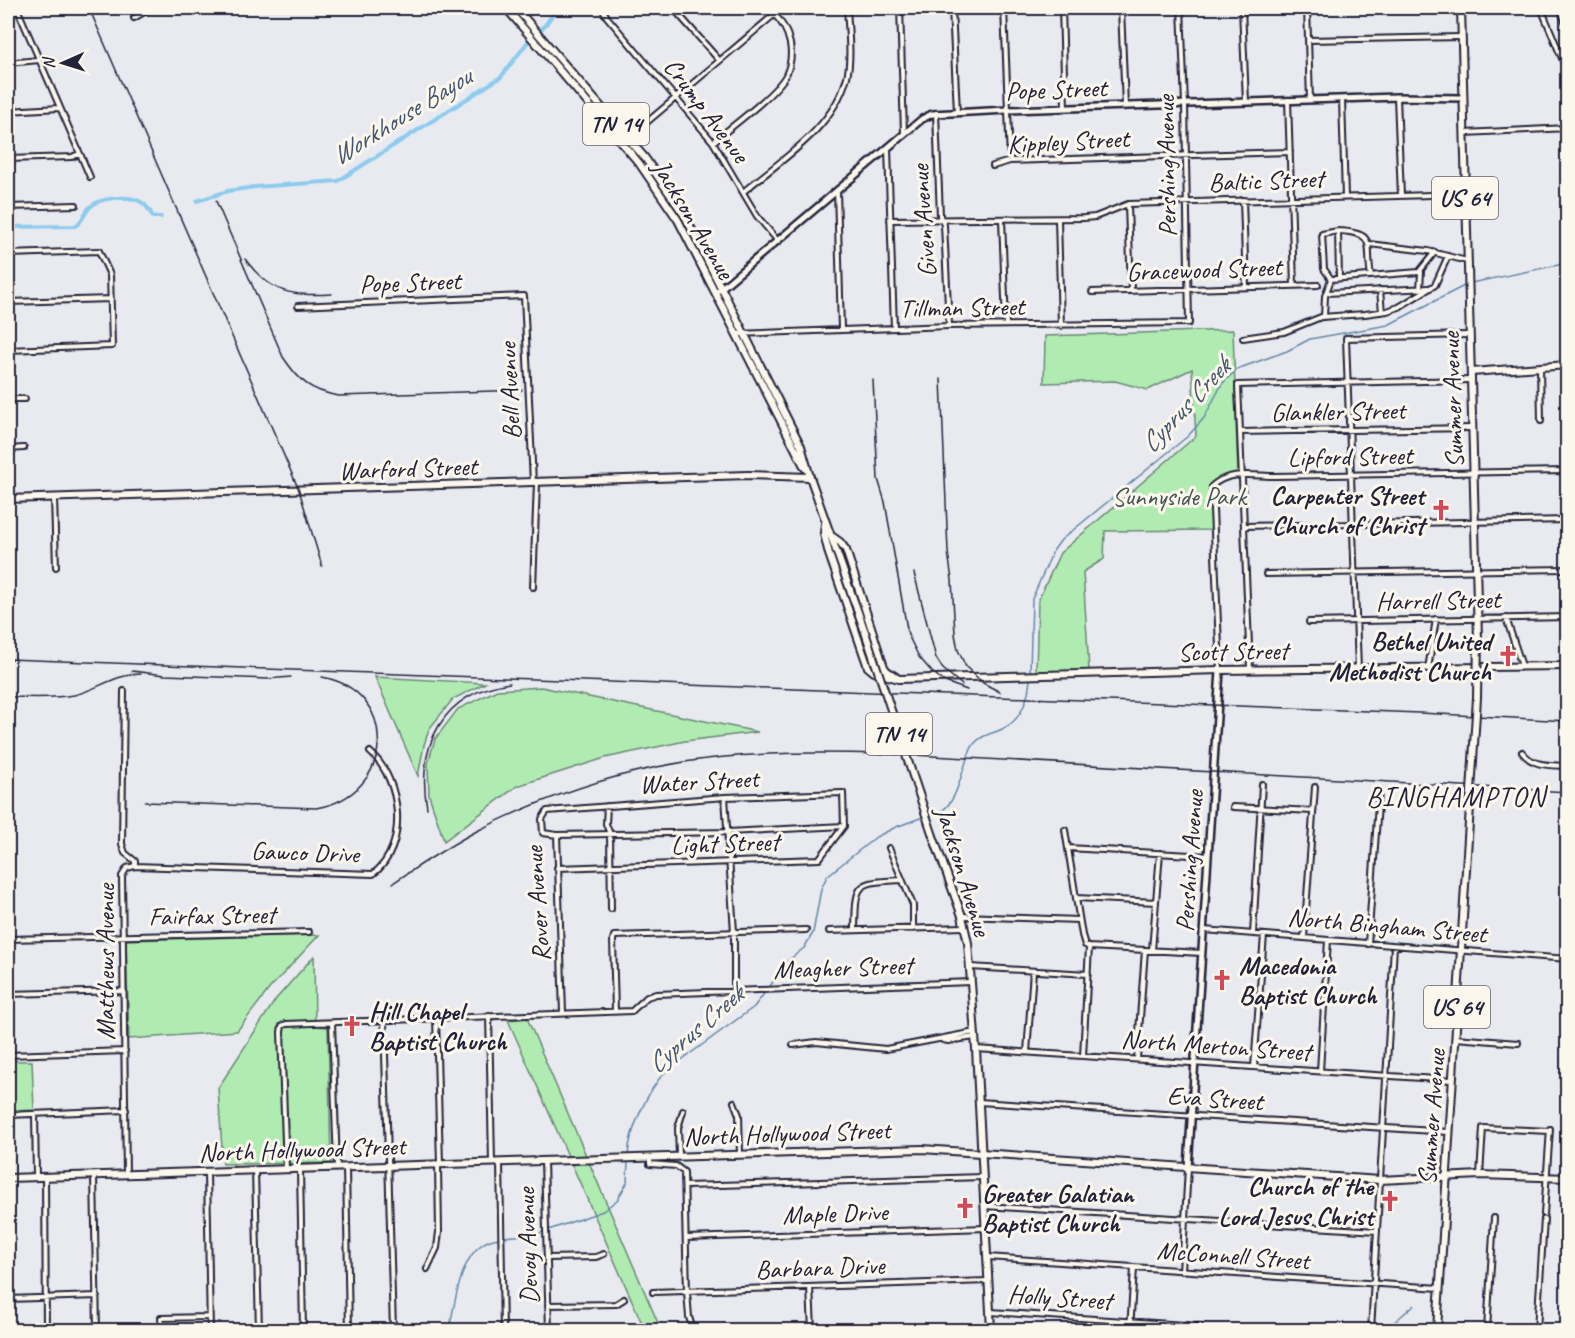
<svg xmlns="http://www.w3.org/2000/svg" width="1575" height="1338" font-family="Caveat,sans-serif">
<rect width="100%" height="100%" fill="#e8eaf0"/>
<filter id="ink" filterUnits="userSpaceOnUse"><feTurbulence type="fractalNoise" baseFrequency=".0167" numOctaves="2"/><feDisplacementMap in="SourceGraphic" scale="12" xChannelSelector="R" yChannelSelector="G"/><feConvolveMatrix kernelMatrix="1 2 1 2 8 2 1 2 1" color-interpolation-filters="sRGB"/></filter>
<g filter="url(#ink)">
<path fill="#b0ecb1" stroke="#698776" stroke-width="1.5" d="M1233,330l5,146 -20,5 -6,5 2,44 -109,1 -1,28 -21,13 6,98 -53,2 2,-71 22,-48 136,-117 -4,-67 -44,21 -33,-9 -71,2 1,-47z
M375,677l110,6 -32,16 -24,30 -5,16 -6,31z
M541,687l217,45 -73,9 -80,17 -88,28 -73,55 -15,-46 -1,-32 7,-24 23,-30 39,-19z
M319,935l-49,53 -33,43 -108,8 -3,-99z
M314,956l1,70 13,1 3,136 -108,1 -5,-76 58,-89z
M527,1018l134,312h-16l-137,-310z
M8,1061h24l2,49 -26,1z"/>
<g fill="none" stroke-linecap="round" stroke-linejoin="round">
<path stroke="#6287a6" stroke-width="1.5" d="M1471,283l97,-20
M1030,673l2,-74 21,-48 8,-11 127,-104 16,-18 18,-34 15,-15 50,-18 23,-12 78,-14 78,-40
M928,816c4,-2 9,-3 13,-5 19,-10 21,-50 33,-67 9,-11 21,-10 32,-17 17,-10 23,-31 24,-49
M769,988l16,-25 19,-15 9,-15 8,-44 6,-13 49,-39 20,-10 27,-10
M628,1156c1,-25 20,-66 37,-84l89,-65 12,-16
M503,1237l34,-3 66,-23 14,-11 10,-17 1,-22
M449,1330c7,-29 11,-88 50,-92
M1385,1330l29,-25"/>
<path stroke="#8dcbee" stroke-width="4" d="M197,201l31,-10 27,-4 83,-6 163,-104 26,-34 19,-19 11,-16
M8,227l67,-1c8,-4 9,-13 15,-19 10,-10 39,-12 51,-5 6,3 9,9 12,15h8"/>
<defs>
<path id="minor" d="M17,8l73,169
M602,8l5,9 106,125 44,74 20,24
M673,8l46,52
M900,8l4,125
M952,8l5,104
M1004,8l6,153
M1062,8l3,100
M1121,8l4,98
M1242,8l4,94
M1307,8l3,92
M1541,8l27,65
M8,13l10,-1
M134,18l17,-10
M1308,40l153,-3
M8,63l31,-3
M1397,97l4,99
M1342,99l3,98
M1288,100l6,185
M8,111l51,-3
M936,113l4,103 4,9 5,101
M1464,133l104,-5
M627,139l155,-131
M713,142c18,-15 63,-48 73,-67 10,-21 4,-45 -12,-61
M888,149l6,179
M8,159l64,-2 7,-3
M993,166l17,-5 280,-9
M837,190l4,139
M743,192c39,-33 90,-63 104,-115 5,-19 1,-49 0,-69
M1243,200l3,87
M1128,205l3,86
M8,207l68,-2
M1002,219l4,106
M1058,219l3,107
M890,220l194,-2 11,-1 33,-13 337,-10
M1369,244l59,7 39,10
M8,254l91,-3 11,24 2,71 -104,4
M1339,278l-1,-47c41,2 27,14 33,45
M1331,279l88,-7 16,-20
M1331,279l-7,-10 -2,-35 16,-3
M1420,289l1,-17
M1380,290l2,22
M1092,292l226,-7
M1326,293l103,-5
M8,302l103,-3
M298,306l226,-10 9,187
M1324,317l1,-21 6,-17
M736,334l213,-8 240,-3 -4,-219 -4,-96
M1243,338l41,-6 37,-15 44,-3 22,-3 12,-4 36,-22 13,-29
M1540,367l1,54
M8,399h17
M1240,432l232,-4
M8,449l16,-1
M54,497l2,70
M1245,526l323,-6
M1266,574l302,-5
M533,587l4,-104
M1506,618l16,48
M1309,622l259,-5
M1250,669l-12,-284 233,-5
M1358,669l-12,-331 123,-3
M1428,669l8,-50
M1220,670l-8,-184c17,-16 42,-10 63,-10l293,-5
M124,691l-2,153 3,9 10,8v5l-8,2 -5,8 4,298
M1522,752c11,15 28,13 46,14
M725,797l9,135v59
M607,806l-1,18 4,10 1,75
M1233,807l80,4
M1065,830l17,105 3,10 4,2 -6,109
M557,835l171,-3 116,-6
M889,848l24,57v24
M1068,848l140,8
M135,866l238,8c36,-27 29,-94 -3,-122
M557,868l262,-9 25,-33 -1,-33 -118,4 -178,14 -5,8 1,14 14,2 6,178
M1077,898l79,4
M963,916l116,4
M855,929c1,-46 0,-47 47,-49
M1204,930l364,29
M829,931l135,-4
M1253,934l9,-150
M1304,938l11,-151
M8,939l301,-7
M1368,944l11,-154
M1089,947l113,6
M1152,950l8,-97
M970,967l118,7
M8,994l116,-3
M615,1011l-2,-71 1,-4 192,-6
M489,1016l3,146
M436,1017l4,147
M384,1020l9,310
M332,1023l5,144
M1455,1038l63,5
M943,1040l5,1 27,-4
M793,1045l23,-3 70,7 89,-17
M976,1049l476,31
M1027,1052l6,-81
M8,1055l117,-4
M1137,1059l8,-109
M1254,1067l10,-132
M1320,1071l8,-131
M734,1102l5,13 1,39
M979,1102l470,30
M35,1114l1,63
M8,1115l118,-5
M679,1156l-1,-28 5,-17
M650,1157v7l26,2 8,6 3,120 2,25 4,13
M544,1161l5,169
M500,1163l3,167
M346,1167l3,163
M286,1169l-5,-137 1,-6 4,-2 346,-13 15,-14 9,-3 315,-12
M300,1169l3,161
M255,1170l4,160
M207,1172l3,158
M94,1175l3,155
M1480,1175l3,-47 67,3
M45,1176l1,154
M685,1186l298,-9
M984,1206l393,25
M1544,1214l6,-85
M686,1238l300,-10
M987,1257l453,31
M547,1258l49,-1 8,-3
M427,1269l10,-21 2,-16 -1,-67
M1182,1271l6,-103
M810,1287l2,43
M653,1292l335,-11
M8,1299l89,-3
M548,1305l68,-1 8,-5
M991,1312l209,14
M162,1330l-1,-12 48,-1
M1130,1330l4,-62
M1371,1330l23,-384
M1487,1330l7,-112
M1537,1330l7,-111"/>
<path id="tertiary" d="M719,290l203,-171 10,-5 76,-4 389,-13 66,1
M1188,1168l32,-498"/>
<path id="secondary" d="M1471,372l97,-7
M8,499l740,-24 62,2
M899,679l321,-9 348,-4
M8,1178l914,-29 458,31 100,-5 88,3"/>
<path id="primary" d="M506,8l133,155 39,57 127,248
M516,8l129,150 40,58 116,230 9,31 55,155
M1461,8l17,630
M825,523l-1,11 5,20 39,113 6,5 25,7
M833,537l7,5 6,8 38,117 3,4 9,6
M933,836l29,80 6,27 8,106 15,281
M1437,1330l31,-492"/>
<path id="motorway" d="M1562,8l6,15"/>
</defs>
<use href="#minor" stroke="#22223b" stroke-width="8"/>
<use href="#tertiary" stroke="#22223b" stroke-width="10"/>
<use href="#secondary" stroke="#22223b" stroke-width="10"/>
<use href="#primary" stroke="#22223b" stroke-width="10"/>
<use href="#motorway" stroke="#22223b" stroke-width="12"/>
<use href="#minor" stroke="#fbf7ec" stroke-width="4"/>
<use href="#tertiary" stroke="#fbf7ec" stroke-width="5"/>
<use href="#secondary" stroke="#fbf7ec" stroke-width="6"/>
<use href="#primary" stroke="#fbf7ec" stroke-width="6"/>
<use href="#motorway" stroke="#fbf7ec" stroke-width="8"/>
<path stroke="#22223b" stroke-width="1.5" d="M89,8l210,482 23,76
M216,201l67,156c16,24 27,34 56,39l183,-6
M245,259c26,35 46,37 87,35
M941,379l7,173 4,28 3,54 3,16 8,17 17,16 17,9
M873,380l5,99 7,23 23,133 11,22 13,15 13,10 22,8
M914,573l22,85 7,11 19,16
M8,659l1412,54 148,8
M132,671l33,4 102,4 24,-2
M8,697c21,0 45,2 66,-2 25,-6 40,-21 67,-21
M145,802l171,6c80,-13 84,-117 6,-131
M427,808c-11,-63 16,-116 83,-125
M393,883c27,-18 55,-37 84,-52 57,-29 117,-51 180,-64 83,-17 172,-15 257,-12l654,37"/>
<defs>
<path id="primary-bridge" d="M865,632l68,204
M1468,838l9,-140 1,-60"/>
</defs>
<use href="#primary-bridge" stroke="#22223b" stroke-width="10" stroke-linecap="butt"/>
<use href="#primary-bridge" stroke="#fbf7ec" stroke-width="6"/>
</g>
</g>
<defs>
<symbol id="church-bare" viewBox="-9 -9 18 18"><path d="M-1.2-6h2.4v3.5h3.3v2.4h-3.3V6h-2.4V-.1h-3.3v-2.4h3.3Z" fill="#d1495b" stroke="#fbf7ec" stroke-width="2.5" paint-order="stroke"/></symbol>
</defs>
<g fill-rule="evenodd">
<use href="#church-bare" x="1426" y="495" width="30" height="30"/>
<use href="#church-bare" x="1493" y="641" width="30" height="30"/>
<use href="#church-bare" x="1207" y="965" width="30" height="30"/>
<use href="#church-bare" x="337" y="1011" width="30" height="30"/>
<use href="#church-bare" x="1375" y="1186" width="30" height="30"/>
<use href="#church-bare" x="950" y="1193" width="30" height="30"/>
</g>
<g text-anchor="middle" stroke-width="6" stroke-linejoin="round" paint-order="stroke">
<g fill="#fbf7ec" stroke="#636270" stroke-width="1.5">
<rect x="583" y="103" width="66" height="42" rx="4.5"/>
<rect x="1432" y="177" width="66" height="42" rx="4.5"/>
<rect x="866" y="713" width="66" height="42" rx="4.5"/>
<rect x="1424" y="986" width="66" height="42" rx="4.5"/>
</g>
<g font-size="24" font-weight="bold" fill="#22223b">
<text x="616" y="132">TN 14</text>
<text x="1465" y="206">US 64</text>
<text x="899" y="742">TN 14</text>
<text x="1457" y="1015">US 64</text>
</g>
<g font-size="26" fill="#22223b" stroke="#fbf7ec">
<text transform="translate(1056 89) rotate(-2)" y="9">Pope Street</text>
<text transform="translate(707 110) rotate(53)" y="9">Crump Avenue</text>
<text transform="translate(1068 141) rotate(-3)" y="9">Kippley Street</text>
<text transform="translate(1166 166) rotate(-91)" y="9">Pershing Avenue</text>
<text transform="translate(1266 180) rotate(-2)" y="9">Baltic Street</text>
<text transform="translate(694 219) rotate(59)" y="9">Jackson Avenue</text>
<text transform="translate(923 221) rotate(-94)" y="9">Given Avenue</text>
<text transform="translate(1204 269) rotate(-2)" y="9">Gracewood Street</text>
<text transform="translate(410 282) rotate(-2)" y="9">Pope Street</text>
<text transform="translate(962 307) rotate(-1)" y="9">Tillman Street</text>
<text transform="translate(509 391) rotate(-93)" y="9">Bell Avenue</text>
<text transform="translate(1452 400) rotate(-92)" y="9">Summer Avenue</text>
<text transform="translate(1338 411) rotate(-1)" y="9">Glankler Street</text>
<text transform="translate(1350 456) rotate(-1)" y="9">Lipford Street</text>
<text transform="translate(408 468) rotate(-2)" y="9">Warford Street</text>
<text transform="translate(1438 600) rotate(-1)" y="9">Harrell Street</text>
<text transform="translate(1233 651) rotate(-1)" y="9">Scott Street</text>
<text transform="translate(699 781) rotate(-3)" y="9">Water Street</text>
<text transform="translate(725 843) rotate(-2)" y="9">Light Street</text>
<text transform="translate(305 852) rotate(2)" y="9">Gawco Drive</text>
<text transform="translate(1189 861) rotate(-86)" y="9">Pershing Avenue</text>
<text transform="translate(964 871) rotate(73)" y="9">Jackson Avenue</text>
<text transform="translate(537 904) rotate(-94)" y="9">Rover Avenue</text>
<text transform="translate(212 915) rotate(-1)" y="9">Fairfax Street</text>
<text transform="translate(1387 925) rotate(5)" y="9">North Bingham Street</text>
<text transform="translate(105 962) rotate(-90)" y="9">Matthews Avenue</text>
<text transform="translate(843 967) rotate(-2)" y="9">Meagher Street</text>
<text transform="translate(1216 1045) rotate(4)" y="9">North Merton Street</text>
<text transform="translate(1215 1098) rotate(4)" y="9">Eva Street</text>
<text transform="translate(1431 1117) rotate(-86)" y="9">Summer Avenue</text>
<text transform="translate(787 1133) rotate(-2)" y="9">North Hollywood Street</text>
<text transform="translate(302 1149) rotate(-2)" y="9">North Hollywood Street</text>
<text transform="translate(835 1213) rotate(-2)" y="9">Maple Drive</text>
<text transform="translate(527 1246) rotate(-92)" y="9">Devoy Avenue</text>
<text transform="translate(1233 1255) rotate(4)" y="9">McConnell Street</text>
<text transform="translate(820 1267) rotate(-2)" y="9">Barbara Drive</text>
<text transform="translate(1060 1297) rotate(4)" y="9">Holly Street</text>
</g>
<g font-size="26" font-weight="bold" fill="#22223b" stroke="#fbf7ec" text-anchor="end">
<text x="1424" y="504">Carpenter Street<tspan x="1424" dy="30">Church of Christ</tspan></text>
<text x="1491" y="650">Bethel United<tspan x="1491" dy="30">Methodist Church</tspan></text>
<text x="1239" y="974" text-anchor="start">Macedonia<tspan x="1239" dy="30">Baptist Church</tspan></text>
<text x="369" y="1020" text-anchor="start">Hill Chapel<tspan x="369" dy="30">Baptist Church</tspan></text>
<text x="1373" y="1195">Church of the<tspan x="1373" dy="30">Lord Jesus Christ</tspan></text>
<text x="982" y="1202" text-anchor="start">Greater Galatian<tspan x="982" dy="30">Baptist Church</tspan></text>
</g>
<g font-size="26" fill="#465458" stroke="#fbf7ec">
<text x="1179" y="505">Sunnyside Park</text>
</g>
<g font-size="27" font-style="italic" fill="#425571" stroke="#fbf7ec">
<text transform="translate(401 116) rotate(-32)" y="9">Workhouse Bayou</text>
<text transform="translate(1185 405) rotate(-47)" y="9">Cyprus Creek</text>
<text transform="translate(695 1029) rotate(-41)" y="9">Cyprus Creek</text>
</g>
<g font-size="28" letter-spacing="1.5" fill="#22223b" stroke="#fbf7ec">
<text x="1456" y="806">BINGHAMPTON</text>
</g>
</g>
<rect width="1575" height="1338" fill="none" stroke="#fbf7ec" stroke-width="30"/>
<rect x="15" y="15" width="1545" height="1308" fill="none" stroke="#22223b" stroke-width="2" filter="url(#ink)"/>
<g transform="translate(63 63) rotate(267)" stroke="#fbf7ec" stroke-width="4.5" paint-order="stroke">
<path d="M0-4.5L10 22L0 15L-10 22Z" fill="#22223b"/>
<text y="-9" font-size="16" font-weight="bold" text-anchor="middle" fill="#22223b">N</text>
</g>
</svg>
